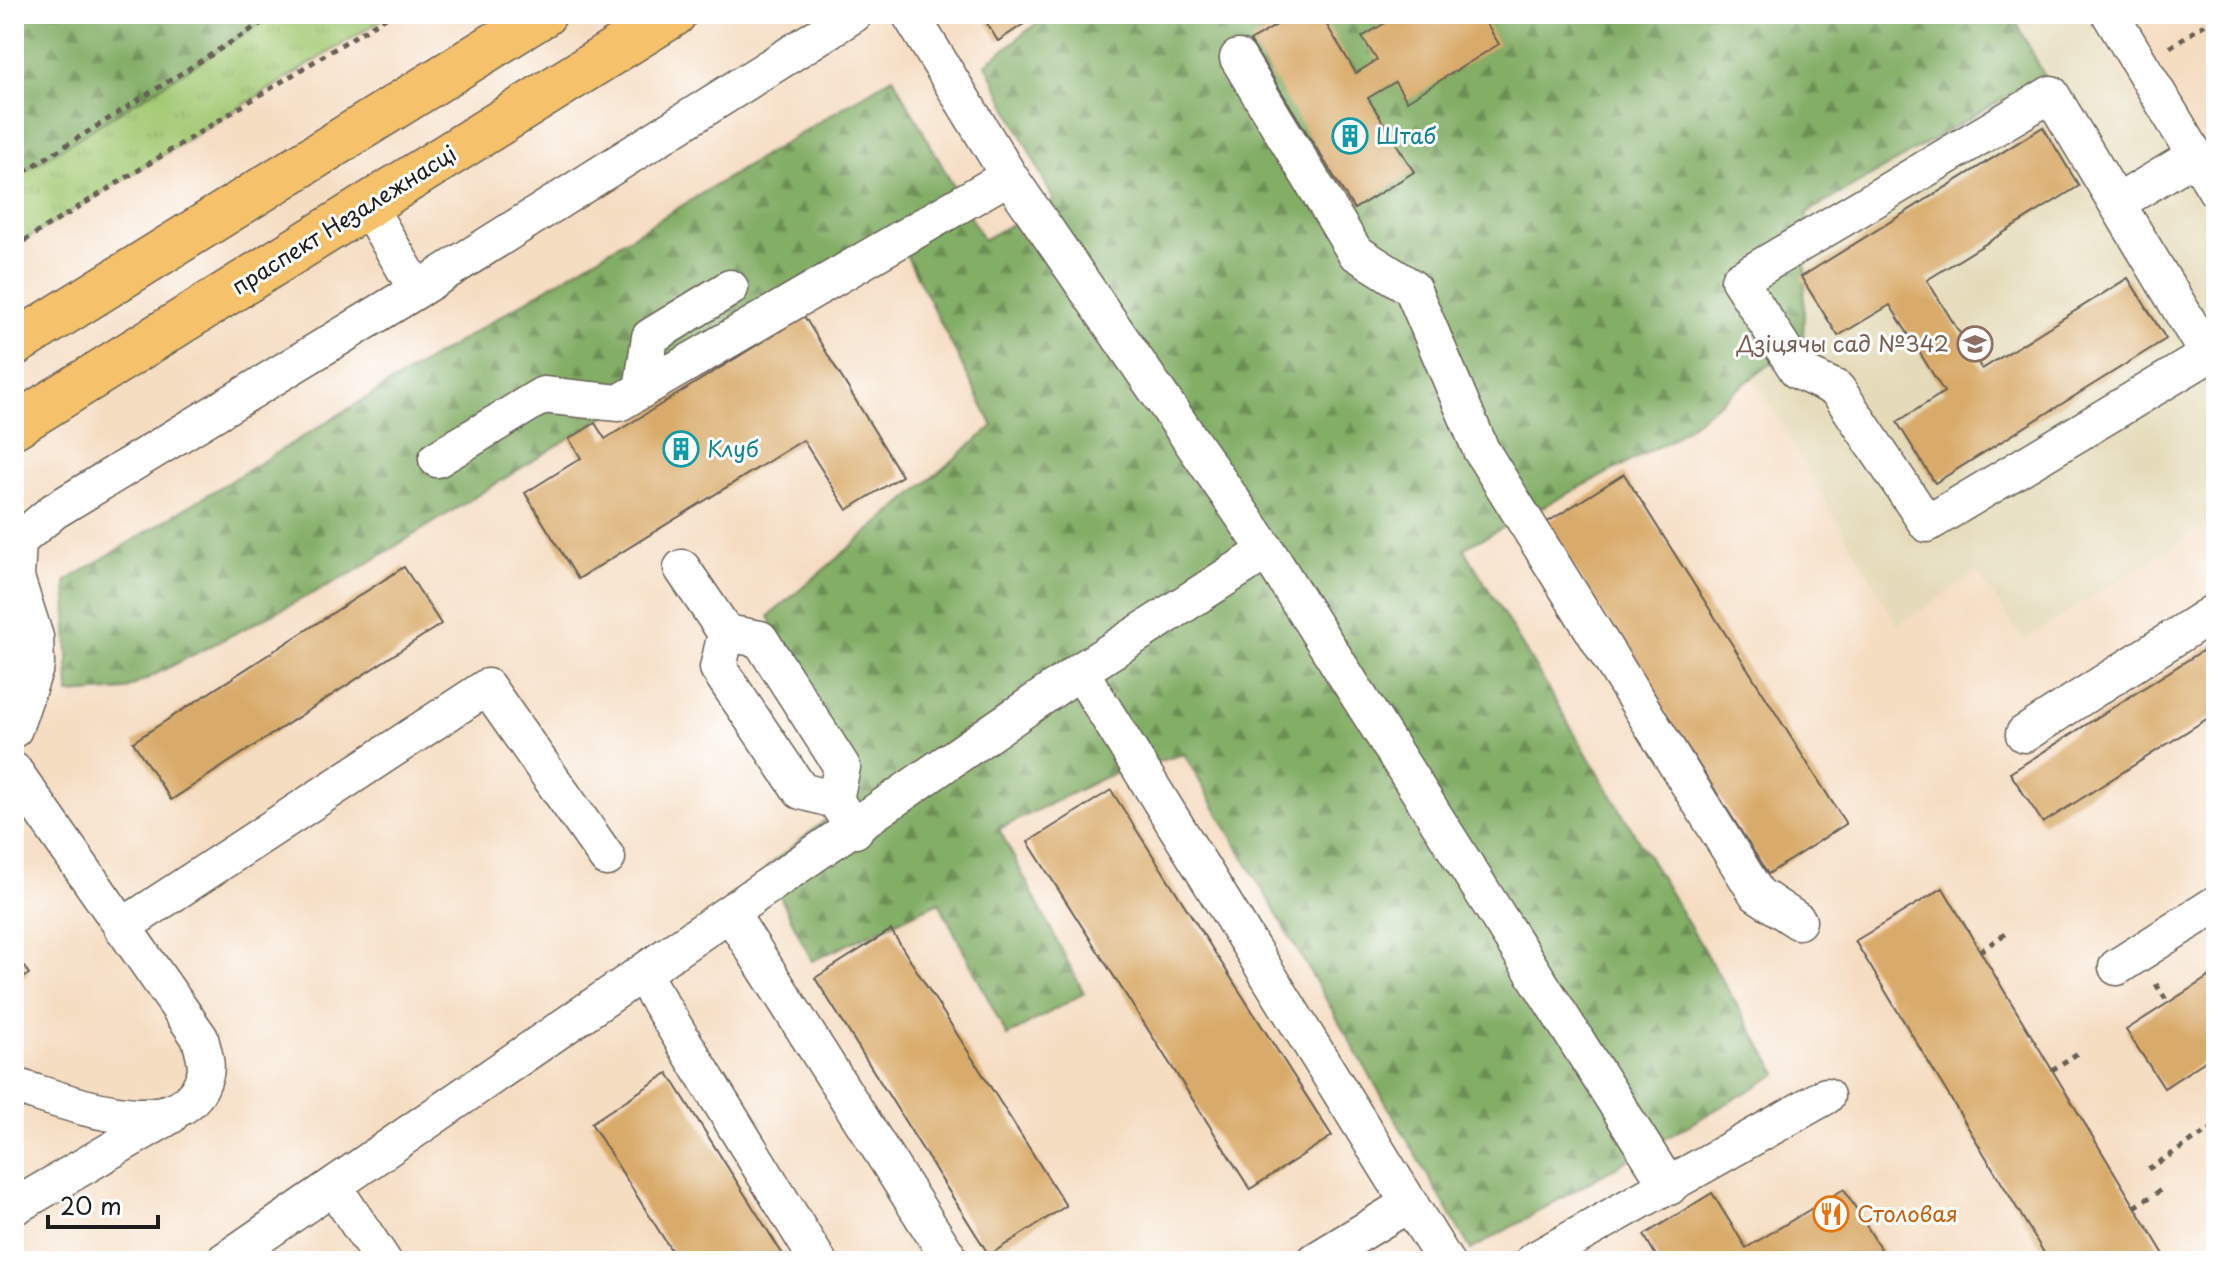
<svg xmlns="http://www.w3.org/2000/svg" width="2230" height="1275" font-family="'Playpen Sans',sans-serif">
<defs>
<pattern id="grass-tufts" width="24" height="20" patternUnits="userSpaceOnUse" patternTransform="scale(2)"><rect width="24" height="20" fill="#a4ca75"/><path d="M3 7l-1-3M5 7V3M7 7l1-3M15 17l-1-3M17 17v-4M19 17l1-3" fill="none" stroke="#8dad65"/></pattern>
<pattern id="forest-firs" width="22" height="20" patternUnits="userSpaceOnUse" patternTransform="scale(2)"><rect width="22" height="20" fill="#83ae66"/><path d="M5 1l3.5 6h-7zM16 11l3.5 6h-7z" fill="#6a8d53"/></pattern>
</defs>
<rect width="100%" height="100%" fill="#fff"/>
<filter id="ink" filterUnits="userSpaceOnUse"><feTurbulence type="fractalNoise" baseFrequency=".0125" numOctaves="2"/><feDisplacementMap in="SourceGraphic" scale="16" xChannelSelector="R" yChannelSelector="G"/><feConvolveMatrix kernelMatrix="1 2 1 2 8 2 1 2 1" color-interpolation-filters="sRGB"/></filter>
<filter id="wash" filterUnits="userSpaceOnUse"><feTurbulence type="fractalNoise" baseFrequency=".006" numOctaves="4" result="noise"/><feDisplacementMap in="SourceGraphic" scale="32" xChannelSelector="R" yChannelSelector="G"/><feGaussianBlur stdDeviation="1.8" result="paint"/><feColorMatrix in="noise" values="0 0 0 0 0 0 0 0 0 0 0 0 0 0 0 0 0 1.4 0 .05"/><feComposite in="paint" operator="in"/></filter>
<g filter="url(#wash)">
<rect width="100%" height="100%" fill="#f5ddc2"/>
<path fill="#e5dbba" d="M1892,14h193l131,216v289l-192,121 -47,-68 -79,54 -265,-456z"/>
<path fill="url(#grass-tufts)" stroke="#607348" stroke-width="2" d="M269,14h122l-377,233v-73z"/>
<path fill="url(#forest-firs)" stroke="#506541" stroke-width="2" d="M14,14h262l-262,164z
M1048,14h964l32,61 -237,138 -4,126 -132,101 -207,108 314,526 -307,176 -287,-496 -79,23 -106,52 85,164 -77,43 -68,-134 -127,59 -46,-93 85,-69 -82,-183 224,-190 -97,-191 -542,337 -229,118 -56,4 -3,-113 827,-504 90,163 71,-39 -68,-137z"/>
<g id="blocks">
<path fill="#d9ab6a" d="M981,14h58l-41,27z
M1295,14h25l36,59 21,-13 -15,-23 38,-23h80l19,30 -92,57 -12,-19 -27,16 46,74 -60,37 -104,-168z
M2043,127l36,59 -152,94 55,89 146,-91 38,61 -231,144 -38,-61 47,-30 -54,-87 -52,31 -37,-59z
M804,316l98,160 -55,34 -44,-70 -225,139 -53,-86 56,-35 -12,-19 26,-16 10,16z
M1624,474l222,350 -78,50 -222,-351z
M404,567l37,57 -270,176 -38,-58z
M2216,642v71l-173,110 -33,-50z
M1111,790l221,346 -82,53 -222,-347z
M1943,888l37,63 188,310h-119l-194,-320z
M891,930l175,276 -77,49 -174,-277z
M14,950l15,24 -15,9z
M2216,972v82l-52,34 -38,-58z
M668,1073l119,188h-109l-87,-138z
M1844,1189l44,72h-229l-15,-26 68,-42 34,55z"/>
</g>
</g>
<g filter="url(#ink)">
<use href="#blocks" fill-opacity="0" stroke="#686056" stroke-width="2"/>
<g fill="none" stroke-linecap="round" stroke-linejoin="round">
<defs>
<path id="minor" d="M910,14l99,162 258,375 402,636
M2110,14l106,176
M1238,58l117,194 57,36 69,162 276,444 41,27
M2051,94l157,261 -281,169 -90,-135 -39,-18 -59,-91z
M2117,203l78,-47
M367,205l50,85
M642,390l8,-53 80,-49
M437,459l106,-64 76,8 390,-227
M682,568l44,65 -8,35 83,123 34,9 20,30
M726,633l34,6 82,128 -7,33
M1080,671l365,590
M14,729l22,-64 -1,-28 -19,-59 2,-37 36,-30 363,-221 437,-276
M2024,734l192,-123
M14,771l186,267c2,10 8,26 5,36 -21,78 -140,26 -191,12
M731,914l220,347
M122,927l365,-240 120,171
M2117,967l99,-63
M642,974l176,287
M333,1186l50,75
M14,1207l156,-91
M224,1261l856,-590 187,-120
M1315,1261l95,-58
M1533,1261l293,-165"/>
<path id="highway" d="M14,344l530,-330
M14,426l660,-412"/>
</defs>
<use href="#minor" stroke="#686056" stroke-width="39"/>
<use href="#highway" stroke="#686056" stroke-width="47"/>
<path stroke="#686056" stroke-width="5" stroke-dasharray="6 6" stroke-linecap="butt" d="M2170,47l46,-30
M14,178l262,-164
M14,247l377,-233
M1980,951l25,-17
M2156,984l12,19
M2052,1070l26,-17
M2148,1169l68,-43
M2135,1207l26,-17"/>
<use href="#minor" stroke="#fff" stroke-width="36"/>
<use href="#highway" stroke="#f5c16b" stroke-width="44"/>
</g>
</g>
<defs>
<symbol id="building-ring" viewBox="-11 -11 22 22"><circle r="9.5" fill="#fff" stroke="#0f9aa8" stroke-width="1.5"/><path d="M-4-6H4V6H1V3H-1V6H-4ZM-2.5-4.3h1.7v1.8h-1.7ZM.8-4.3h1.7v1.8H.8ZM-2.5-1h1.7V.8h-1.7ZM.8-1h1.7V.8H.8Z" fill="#0f9aa8"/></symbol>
<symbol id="school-ring" viewBox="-11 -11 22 22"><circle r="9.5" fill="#fff" stroke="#8d6e63" stroke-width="1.5"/><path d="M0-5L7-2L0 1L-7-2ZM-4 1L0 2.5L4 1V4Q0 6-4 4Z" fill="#8d6e63"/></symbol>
<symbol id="restaurant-ring" viewBox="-11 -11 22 22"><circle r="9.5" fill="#fff" stroke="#e8710a" stroke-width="1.5"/><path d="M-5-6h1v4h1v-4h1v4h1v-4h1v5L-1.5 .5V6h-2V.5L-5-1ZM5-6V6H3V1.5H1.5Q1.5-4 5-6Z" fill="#e8710a"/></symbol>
</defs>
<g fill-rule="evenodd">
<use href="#building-ring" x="1330" y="116" width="40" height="40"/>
<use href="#school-ring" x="1955" y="324" width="40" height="40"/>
<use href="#building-ring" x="661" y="429" width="40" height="40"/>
<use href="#restaurant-ring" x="1811" y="1194" width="40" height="40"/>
</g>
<g text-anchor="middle" stroke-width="6" stroke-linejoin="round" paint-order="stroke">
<g font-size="22" fill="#0d838f" stroke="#fff" text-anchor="start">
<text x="1376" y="144">Штаб</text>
<text x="707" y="457">Клуб</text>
</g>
<g font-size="22" fill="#1c1c1c" stroke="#fff">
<text transform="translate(344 220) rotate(-32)" y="8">праспект Незалежнасці</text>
</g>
<g font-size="22" fill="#785e54" stroke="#fff" text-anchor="end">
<text x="1949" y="352">Дзіцячы сад №342</text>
</g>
<g font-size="22" fill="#c56008" stroke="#fff" text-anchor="start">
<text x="1857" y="1222">Столовая</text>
</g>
</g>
<rect width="2230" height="1275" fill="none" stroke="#fff" stroke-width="48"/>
<path d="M48 1215v12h110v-12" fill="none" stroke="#1c1c1c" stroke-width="4"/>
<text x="60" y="1215" font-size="24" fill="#1c1c1c" stroke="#ffffff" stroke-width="6" paint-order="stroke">20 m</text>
</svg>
